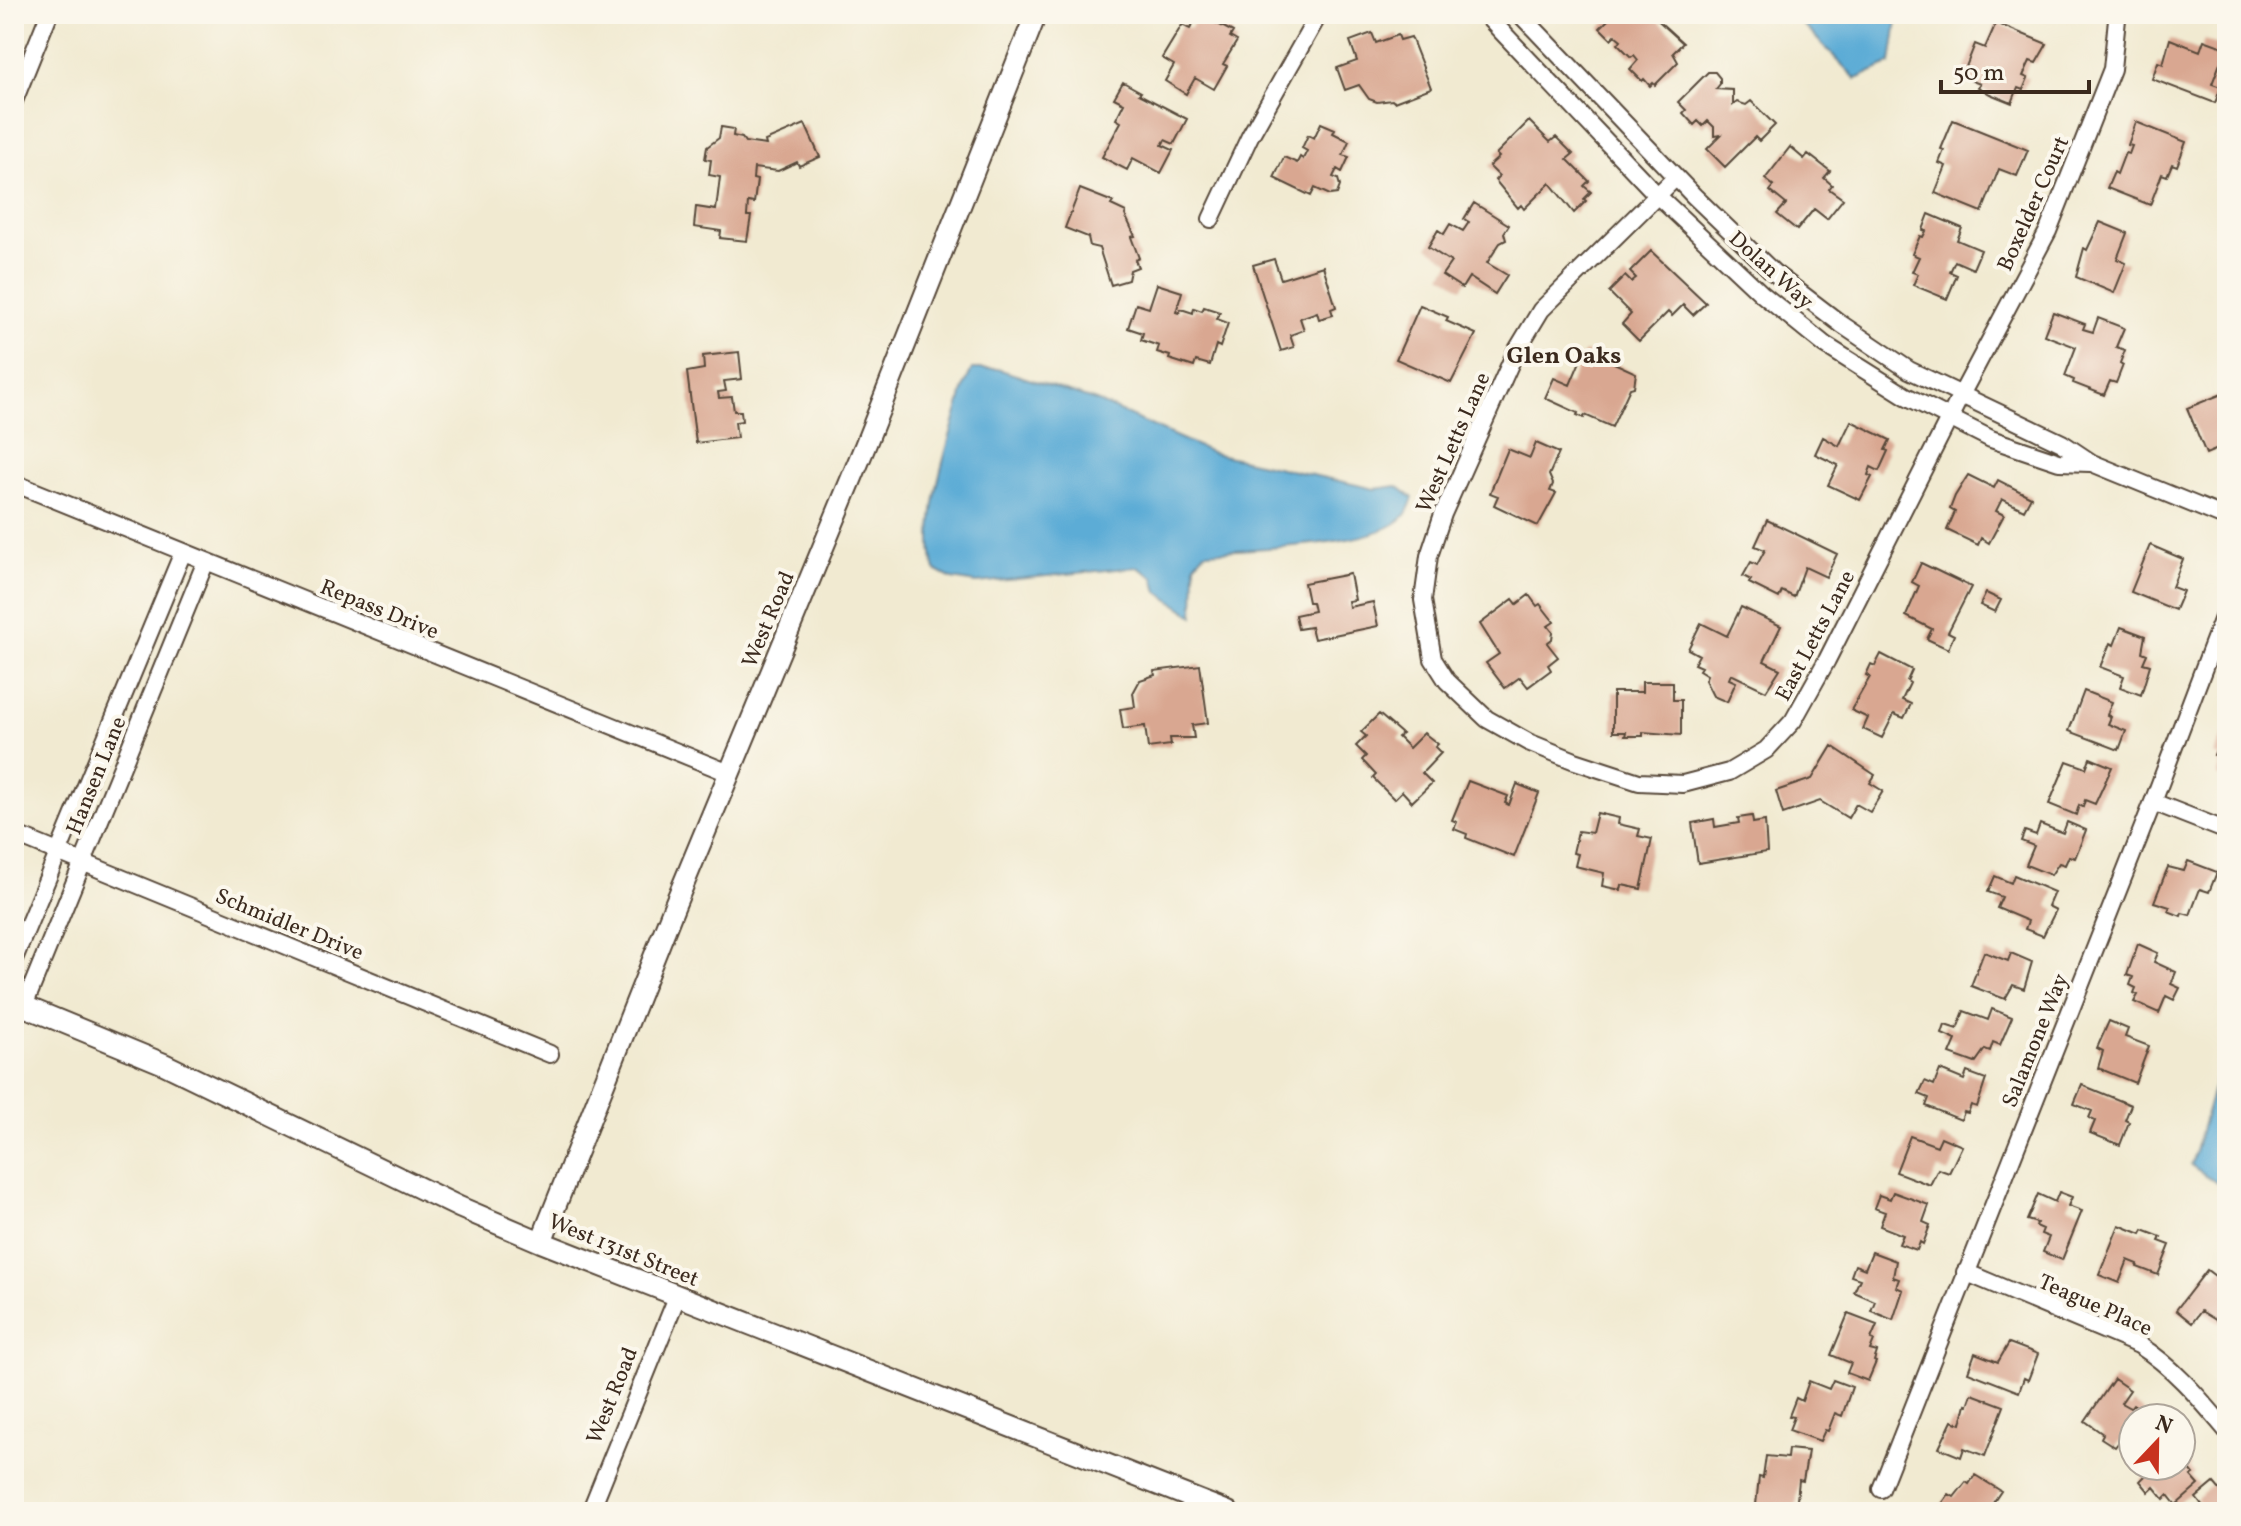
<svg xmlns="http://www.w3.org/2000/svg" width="2241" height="1526" font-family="Vollkorn,serif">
<rect width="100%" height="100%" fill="#fbf7ec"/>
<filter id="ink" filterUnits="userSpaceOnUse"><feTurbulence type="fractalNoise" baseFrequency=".0125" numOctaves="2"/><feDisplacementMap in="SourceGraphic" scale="16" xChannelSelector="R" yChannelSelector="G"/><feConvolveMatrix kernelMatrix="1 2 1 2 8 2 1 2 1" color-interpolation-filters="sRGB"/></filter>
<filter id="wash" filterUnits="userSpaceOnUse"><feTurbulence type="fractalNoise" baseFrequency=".006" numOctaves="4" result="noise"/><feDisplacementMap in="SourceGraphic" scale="32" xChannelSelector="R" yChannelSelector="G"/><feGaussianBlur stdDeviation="1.8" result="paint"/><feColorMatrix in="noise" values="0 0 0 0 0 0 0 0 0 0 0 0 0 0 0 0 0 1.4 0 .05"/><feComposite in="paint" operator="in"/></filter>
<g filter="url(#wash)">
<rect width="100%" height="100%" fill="#f1ead1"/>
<path fill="#5bacd6" stroke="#4b6b7a" stroke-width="2" d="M1793,14h105l-7,49 -35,16z
M972,369h26l98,32 117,52 162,36 22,-3 16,12c-2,5 -4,12 -8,17 -25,33 -158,33 -200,37l-10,12 -1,52 -36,-24 -4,-15 -17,-10 -160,16 -25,-4 -17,-9c-15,-52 16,-133 30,-186z
M2227,1041v149l-36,-25z"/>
<g id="blocks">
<path fill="#d9a791" d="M1199,14l34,18 -3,5 7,4 -14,23 4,2 -13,23 -19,-11 -9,16 -21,-13 9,-16 -12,-7 20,-33 8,4z
M1614,14h37l32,29 -10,10 5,9 -23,23 -2,-2 -3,3 -6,-7 -2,2 -12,-12 8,-9 -4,-5 -3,2 -13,-13 3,-4 -6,-5 -4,4 -11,-11z
M1996,23l51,21 -11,19 -6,-2 -7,15 5,2 -5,12 -5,-2 -6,15 -22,-9 -12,-7 2,-3 -18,-7 13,-33 10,4z
M1372,33l4,10 22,-8 2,5 11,-3 20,51 -37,14 -2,-2 -15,2 -8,-3 -10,-14 -14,5 -8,-22 20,-7 -7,-20z
M2170,39l30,12 4,-11 22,8 -14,36 9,3 -6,16 -63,-24 6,-17 5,2z
M1708,72h7l5,6v6l-4,5 17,1v15l4,-3 9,3 5,-4 24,24 -16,16 -4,-4 -30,30 -18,-18 14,-14 -7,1v-9l-6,-6 -5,5 -5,-5 -4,4 -11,-12 3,-3 -8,-8z
M1123,82l18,10 -2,2 48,25 -13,25 -9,-4 -3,5 11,5 -12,23 -28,-15 -6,12 -25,-13 19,-35 -5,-3 8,-16 -10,-5z
M1953,120l75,30 -11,26 -18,-7 -17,43 -47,-19 11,-27 -7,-3 5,-13 -3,-1z
M1529,121l21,21 6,-5 17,17 -6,5 22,22 -5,5 7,6 -7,7 2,2 -12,12 -24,-30 -26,26 -3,-4 -3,3 -23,-28 4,-4 -10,-10 10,-9 -3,-3z
M2136,122l50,20 -9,24 -5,-2 -5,12 -5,-2 -12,31 -43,-17 7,-16 3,2 8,-21 4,1 3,-8 -4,-1z
M1321,123l14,6 -2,4 16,8 -6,14 6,2 -7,15 -5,-3 -4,8 5,2 2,7 -3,8 -7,1 -15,-7 -4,8 -37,-18 10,-21 13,6 3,-6 3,2 4,-8 -5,-3 6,-13 6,3z
M805,124l15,33 -21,9 -2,-4 -19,9 -24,-3 -1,11 4,1 -3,23 -6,-1 -1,14h4l-4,25 -27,-3 1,-7 -27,-4 2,-20 20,3 4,-33 -11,-2 2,-15 -6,-1 2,-12 12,-9 2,-11 13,2 -1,7 9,2 3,4 21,3 -1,-4z
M1790,147l14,12 4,-5 22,17 -6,7 8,7 -3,4 14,10 -16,20 -13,-10 -17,21 -20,-16 9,-10 -16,-13 4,-5 -9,-7z
M1080,189l33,13 -2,3 15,7 -1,3 10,21 -4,1 8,21 -4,2 3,7 -8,3 -2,10 -17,5 -12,-37 -9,-2 -2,-9 -23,-9z
M1474,203l35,22 -5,8 2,7 -6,3 -13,20 20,12 -12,19 -26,-17 -7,11 -20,-13 9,-13 -23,-15 10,-17 6,4 6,-10 13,7 6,-9 -5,-3z
M1929,214l33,14 -5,12 24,10 -8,19 -18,-8 -5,11 7,3 -10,24 -34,-14 5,-11 -6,-2 7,-15 -7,-3 8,-18 3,1 3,-6 -3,-1z
M2100,222l27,11 -10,26 9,4 -12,30 -38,-16 8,-29 3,2z
M1651,251l55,52 -13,12 -10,-10 -11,11 -4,-4 -29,29 -17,-17 9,-10 -22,-22 16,-16 6,6 5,-4 -6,-6z
M1274,259l7,20 42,-13 13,41 -5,2 2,6 -14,4 -2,-7 -17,6 4,12 -14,5 4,12 -13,4 -28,-86z
M1157,284l25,8 -6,20 3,1 2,-4 12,4 1,-5 8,3 2,-4 16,5 -3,7 11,4 -8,24 -4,-2 -6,20 -14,-4 -2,6 -25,-8 1,-3 -13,-4 2,-6 -18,-6 2,-7 -15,-5 8,-24 13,4z
M1420,305l28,12 -2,4 30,13 -25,49 -55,-24z
M2053,312l32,12 -2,5 10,3 5,-14 26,10 -8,19 9,3 -5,13 3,2 -7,18 -6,-2 -6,14 -31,-12 1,-3 -9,-4 11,-29 -32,-12z
M739,352l3,27 -18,2 2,10 -8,1 1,6 13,-1 2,14h7l1,10 -7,1 2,16 -41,5 -9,-71 17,-3 -1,-13z
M1584,352l14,7 3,-7 15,7 -2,4 22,10 -2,14 -4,1 -18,39 -27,-12 -1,3 -7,-3 1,-2 -33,-15 9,-20 16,7z
M2227,392v40l-6,3 4,11 -19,8 -19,-46z
M1851,421l39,19 -5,10 3,1 -9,20 -8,-4 -3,8 4,2 -12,23 -32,-15 10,-20 -23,-11 8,-17 16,9z
M1536,443l23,10 -10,22 4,9 -3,7 6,2 -18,33 -44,-21 4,-9 -8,-3 18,-44 22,9z
M1968,475l26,13 4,-8 33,17 -7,13 -22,-11 -6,12 8,4 -15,28 -8,-5 -3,7 -31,-15 8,-18 -5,-3 5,-13z
M1767,520l70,34 -11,23 -21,-10 -11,30 -12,-6 -3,7 -30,-15 2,-3 -8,-4 8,-14 6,3 8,-15 -10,-4z
M2150,545l33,14 -11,28 11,4 -8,19 -44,-18z
M1921,563l50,24 -23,45 6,3 -6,14 -21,-10 5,-10 -26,-13 13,-30 -7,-4z
M1350,574l5,26 -7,1 1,6 24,-5 5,24 -64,13 -3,-12 -13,2 -3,-14 19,-4 -2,-9h-4l-4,-19z
M1986,593l15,7 -6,12 -15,-7z
M1529,595l8,11 3,-2 14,18 -6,4 5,6 -1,7 -5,4 11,14 -10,8 3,5 -23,17 -8,-10 -15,11 -19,-25 13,-9 -19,-30 33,-25 4,5z
M1741,607l40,19 -17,35 16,8 -14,22 -35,-17 -2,5 7,3 -9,20 -14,-6 -8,-16 2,-5 -8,-5 2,-3 -7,-3 5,-9 -11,-6 13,-26 26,13z
M2121,627l24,9 -3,16 5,2 -4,9 7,2 -9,30 -21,-8 4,-11 -24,-9 10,-24 4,2z
M1881,654l31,16 -5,11 3,2 -8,17 9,4 -7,14 -10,-4 -12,24 -19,-9 5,-11 -17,-8 19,-33 -4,-2 5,-11 4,2z
M1200,665l8,58 -16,2 2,13h-24l1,7 -23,3 -3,-22 -22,3 -3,-20 15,-2 -2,-14 7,-13 15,-5 -1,-4z
M1642,682h31v18h8v35l-38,-3v4h-18l1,-4h-13v-40h29z
M2084,691l28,11 -5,13 4,2 -3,7 18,7 -7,19 -50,-19z
M1379,714l23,20 -4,3 11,11 15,-15 14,11 -3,3 6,6 -19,20 10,10 -20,19 -10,-11 -8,8 -21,-21 3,-3 -14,-15 4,-4 -10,-10 10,-10 -5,-4z
M2227,727v53l-10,-4 4,-12 -3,-2 2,-5 -6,-2z
M1832,746l43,29 -5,8 13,8 -13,21 -14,-8 -8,14 -28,-17 -37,13 -7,-23 36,-12z
M2090,758l22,9 -17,37 -10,-4 -2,7 -4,-2 -3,10 -27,-11 18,-43 19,7z
M1468,781l40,15 -3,7 4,2 8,-21 22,9 -25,64 -48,-19 1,-4 -13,-5 3,-7 -5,-2z
M1597,813l22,5 -1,6 22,5 -2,7 14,3 -11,50 -19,-4 -1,5 -19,-4 2,-13 -29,-7 3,-12 -5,-1 5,-22 14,2z
M1752,816l1,7 12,-2 2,31 -69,11 -6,-40 22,-4 1,8 24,-4 -1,-5z
M2067,822l19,8 -11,28 -6,-2 -4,9 -6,-2 -8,12 -25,-10 8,-19 -13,-5 4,-10 11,4 4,-11 23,9z
M2188,861l29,11 -8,20 -9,-3 -10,26 -8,-2 -1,3 -13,-5 2,-4 -16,-5 14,-35 16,4z
M2014,875l40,17 -6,14 8,4 -13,26 -18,-7 3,-8 -31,-13 5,-11 -14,-5 7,-16 16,7z
M2138,944l20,9 -4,9 22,10 -5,12 9,4 -6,12 -8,-4 -7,17 -25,-11 4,-7 -4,-2 2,-5 -6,-3 3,-8 -6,-2z
M1984,952l24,9 3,-8 21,9 -8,27 -11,-4 -8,14 -34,-13z
M1992,1009l20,8 -12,28 -7,-3 -3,9 -5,-2 -10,14 -25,-9 6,-14 -14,-6 3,-9 12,4 7,-18 24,9z
M2109,1021l19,8 -3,8 24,9 -14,37 -37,-15 5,-17 -6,-3z
M1940,1070l24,10 3,-8 19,7 -9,28 -6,-2 -3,8 -4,-1 -3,8 -35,-14 3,-8 -10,-4 6,-13 9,4z
M2082,1085l49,20 -6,15 4,2 -9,23 -30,-12 5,-12 -6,-3 3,-7 -18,-7z
M1910,1136l27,10 4,-9 21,9 -13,27 -11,-4 -8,16 -34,-13z
M1893,1192l36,13 -6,17 7,3 -7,19 -3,-2 -3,8 -18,-6 4,-9 -23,-9 5,-14 -11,-4 5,-13 11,4z
M2059,1192l13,5 -4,9 14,5 -20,49 -19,-8 6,-15 -8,-3 2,-5 -7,-3 1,-3 -10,-3 11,-26 17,8z
M2119,1225l22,9 2,-4 18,7 -2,4 11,4 -12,30 -21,-8 1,-3 -10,-4 -9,23 -20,-8z
M1872,1252l24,9 -3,16 6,2 -3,8 7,3 -10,30 -22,-9 4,-10 -21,-9 6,-13 -9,-3 4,-11 10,4z
M2222,1268l5,4v55l-26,-16 -9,12 -16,-13 31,-40 8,6z
M1848,1314l29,11 -6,14 3,1 -4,10 7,2 -3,9 2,1 -8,19 -21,-8 4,-10 -20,-8z
M2009,1343l29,11 -10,26 -4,-2 -5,14 -51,-20 7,-19 23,9z
M2114,1379l16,11 -9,13 9,5 3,-4 20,14h-20v25l-4,6 -10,-7 -4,5 -14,-9 2,-4 -18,-13z
M1833,1380l19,7 -10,29 -7,-3 -7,18 -3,-1 -5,11 -31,-11 5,-13 -5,-1 7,-18 6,3 7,-20 20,8z
M1972,1394l32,12 -19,50 -21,-8 -3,9 -22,-9 13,-27 9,3 5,-20 2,1z
M2181,1445l8,9 -5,4 7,8 -2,2 5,6 -3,2 8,9 -23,20 -8,-10 -4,4 -10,-12 -5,5 -9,-11 7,-7 -7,-8h41z
M1788,1449l20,2 -5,30 -4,-1 -3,30 -40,-5 3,-28 4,1 3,-22 21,2z
M1975,1475l26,16 -14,21h-51l13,-18 5,3 12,-15 3,2z
M2214,1483l13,15v14h-29l5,-5 -7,-9z"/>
</g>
</g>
<g filter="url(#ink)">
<use href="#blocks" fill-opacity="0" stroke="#564739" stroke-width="2"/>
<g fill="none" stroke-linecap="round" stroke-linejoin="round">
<defs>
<path id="minor" d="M1485,14l172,181 105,99 63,51 81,51 85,43 68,23 31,1
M1520,14l174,182 79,76 68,52 68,46 153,73 30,20 135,55
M14,101l35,-87
M1675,178l-134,132 -26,43 -72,161 -14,42 -6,44 10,59 14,22 40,38 41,23 47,19 64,21 44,2 46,-12 37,-22 27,-29 34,-61 134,-265 87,-164 64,-162 5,-50
M1211,219l39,-83 69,-122
M14,483l715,290
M2153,802l74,29
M14,834l536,220
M14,959l169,-407
M24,1006l182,-445
M1965,1272l174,73c36,23 61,54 88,86
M1881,1489l272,-687 74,-195
M590,1512l87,-215"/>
<path id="tertiary" d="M14,1002l150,62 295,143 82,35 687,270
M541,1242l133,-335 191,-461 171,-432"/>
</defs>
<use href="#minor" stroke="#564739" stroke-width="20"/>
<use href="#tertiary" stroke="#564739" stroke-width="24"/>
<use href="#minor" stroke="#fff" stroke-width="16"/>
<use href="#tertiary" stroke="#fff" stroke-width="20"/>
</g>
</g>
<g text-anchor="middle" stroke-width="8" stroke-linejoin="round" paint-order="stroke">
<g font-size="22" fill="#3b2a1e" stroke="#fbf7ec">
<text transform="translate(2032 203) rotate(-66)" y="8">Boxelder Court</text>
<text transform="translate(1772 269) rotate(42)" y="8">Dolan Way</text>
<text transform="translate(1452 442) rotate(-66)" y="8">West Letts Lane</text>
<text transform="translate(380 608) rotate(22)" y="8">Repass Drive</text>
<text transform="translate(767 619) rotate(-67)" y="8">West Road</text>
<text transform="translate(1814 635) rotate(-62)" y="8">East Letts Lane</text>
<text transform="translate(95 775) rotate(-68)" y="8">Hansen Lane</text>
<text transform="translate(290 923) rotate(22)" y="8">Schmidler Drive</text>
<text transform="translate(2034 1040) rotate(-68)" y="8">Salamone Way</text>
<text transform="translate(624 1249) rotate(22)" y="8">West 131st Street</text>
<text transform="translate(2096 1304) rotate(24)" y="8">Teague Place</text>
<text transform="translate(611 1395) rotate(-68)" y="8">West Road</text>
</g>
<g font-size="24" font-weight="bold" fill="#3b2a1e" stroke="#fbf7ec">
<text x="1564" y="363">Glen Oaks</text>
</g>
</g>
<rect width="2241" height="1526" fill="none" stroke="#fbf7ec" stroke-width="48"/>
<g transform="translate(2157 1442) rotate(22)"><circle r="38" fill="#fbf7ec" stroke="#aea59a" stroke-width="2"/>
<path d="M0-6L14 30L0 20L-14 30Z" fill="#c8321e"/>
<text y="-12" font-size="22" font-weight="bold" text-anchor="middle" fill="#3b2a1e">N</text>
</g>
<path d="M1941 80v12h148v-12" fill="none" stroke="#3b2a1e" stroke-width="4"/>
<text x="1953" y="80" font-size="24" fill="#3b2a1e" stroke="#fbf7ec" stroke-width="6" paint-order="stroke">50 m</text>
</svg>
